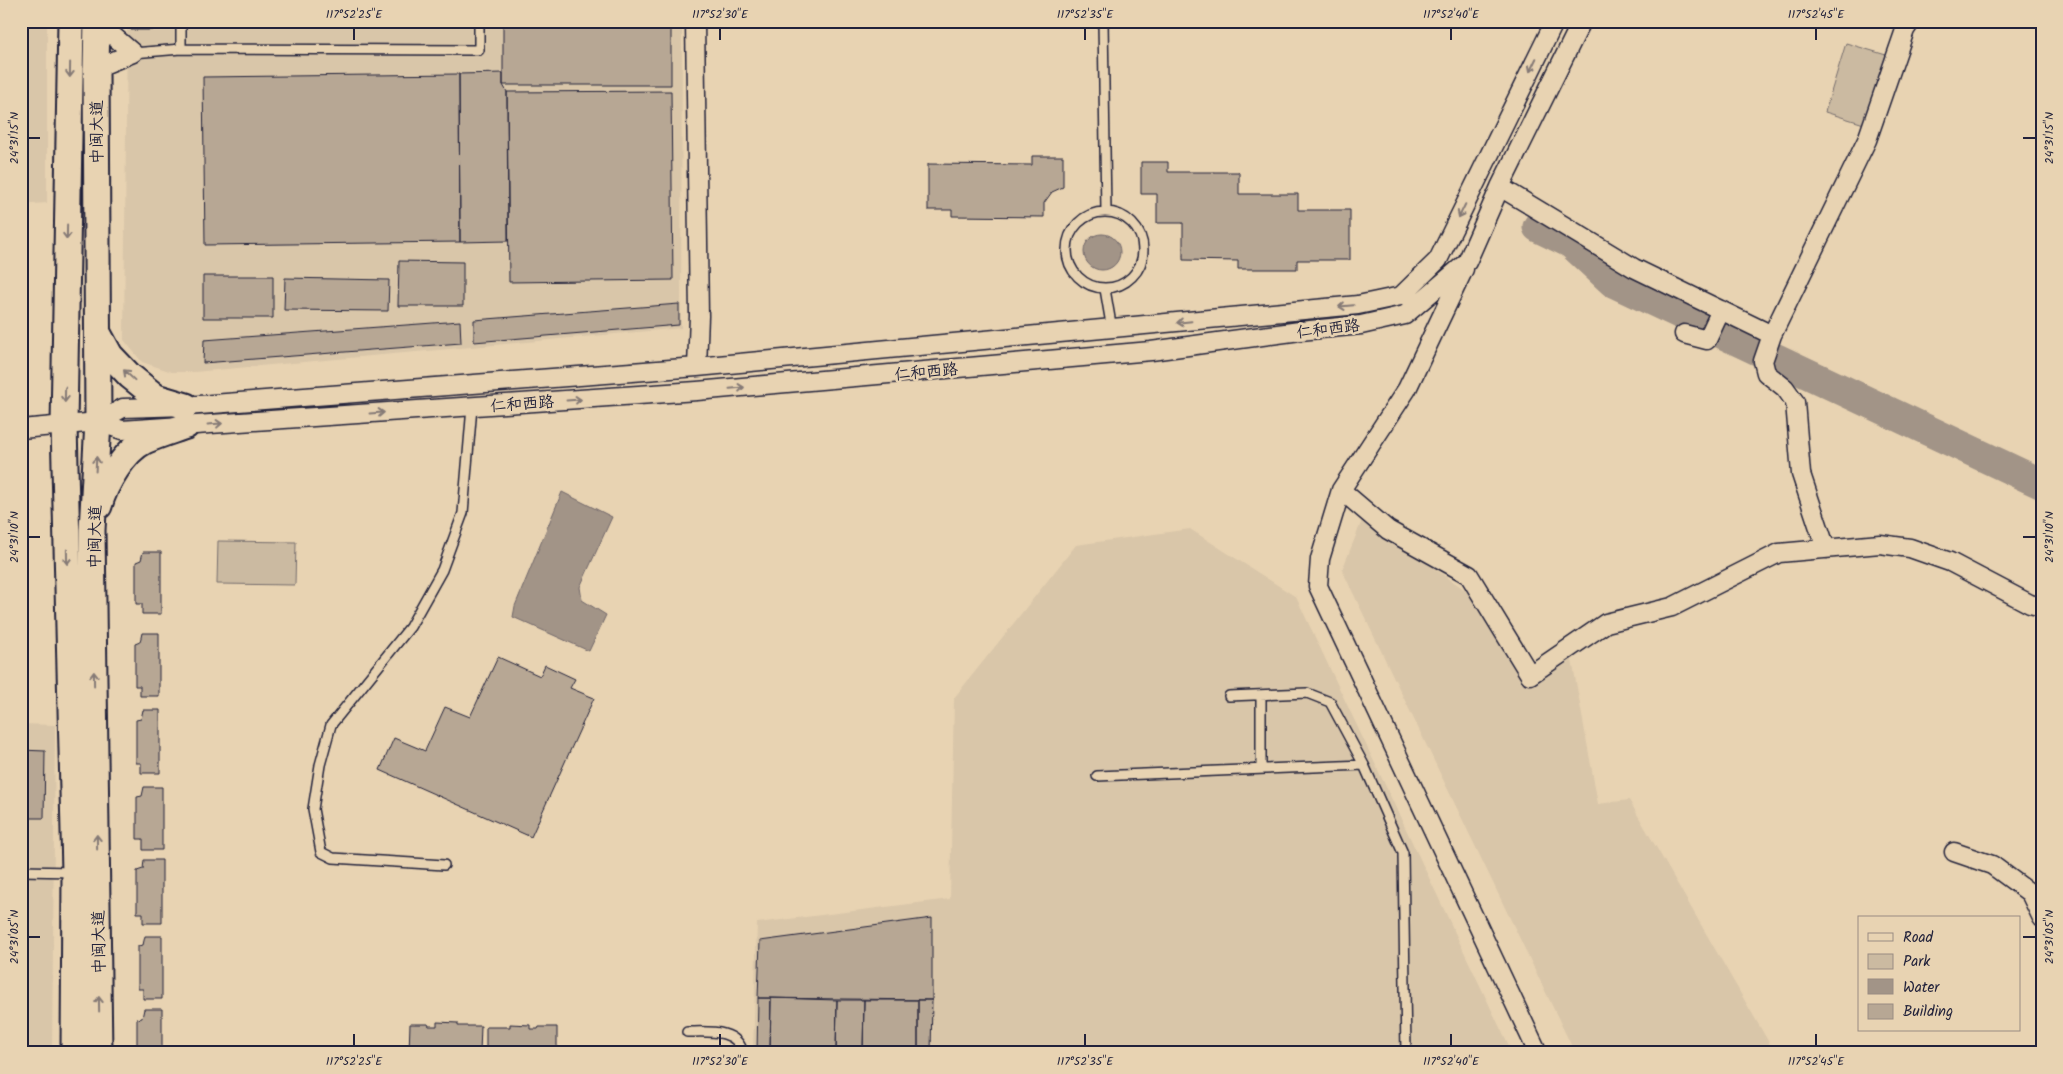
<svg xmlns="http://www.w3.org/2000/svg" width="2063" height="1074" font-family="Kalam,'LXGW WenKai TC',sans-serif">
<rect width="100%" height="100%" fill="#e8d3b2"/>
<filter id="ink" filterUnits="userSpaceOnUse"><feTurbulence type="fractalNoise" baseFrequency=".02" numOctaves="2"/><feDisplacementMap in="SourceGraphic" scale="10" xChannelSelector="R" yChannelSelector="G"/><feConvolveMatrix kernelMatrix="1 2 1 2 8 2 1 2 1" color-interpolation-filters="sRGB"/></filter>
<g filter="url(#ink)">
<path fill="#d9c6a9" d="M21,21h26v182l-26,2z
M127,21h555l-1,307 -487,44h-22l-30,-10 -18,-22z
M1363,518l105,74 63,94 41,-26 26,144 31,-4 146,253h-200l-233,-483z
M1190,529l106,68 216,456h-759l4,-130 193,-24 4,-201 122,-153z
M21,724l34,1 -3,328h-31z"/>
<path fill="#cbbaa1" stroke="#766e6e" d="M1846,43l40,12 -22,69 -39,-12z
M218,541l78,1 -1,43 -78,-1z"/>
<path fill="#a29487" stroke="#6f6669" d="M1084 252a18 18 0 1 1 36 0a18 18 0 1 1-36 0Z
M562,492l50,25 -32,70 2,13 24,15 -17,36 -76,-34 2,-11z"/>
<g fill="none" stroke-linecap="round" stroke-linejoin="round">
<path stroke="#a29487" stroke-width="31" d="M1538,227l33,16 42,39 429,202"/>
</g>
<path fill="#b7a794" stroke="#22223b" d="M131,21h22v9h-22z
M503,21h168v64h-168z
M503,73v12l4,7 1,149 -48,1 -1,-168z
M459,74l1,168 -255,3 -2,-168z
M671,91l2,189 -164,2 -2,-190z
M1032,156h31v31l-11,5 -8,11v14l-92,-1v-6h-24v-46l104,1z
M1141,162h27v10h71v22h59v16h52v50h-53v9h-59v-8l-55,-1v-37h-26v-29h-16z
M399,261l64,1v44h-65z
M203,276h70v42h-70z
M285,278l104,2 -1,31 -104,-1z
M679,304v21l-205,17v-22z
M460,321l1,22 -258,20 1,-23z
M143,552h18v62h-19v-10h-6v-42l5,-2z
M142,633h17v63h-19v-10h-5v-42l5,-2z
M498,657l42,19 5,-11 30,14 -5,9 24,10 -63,139 -151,-67 14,-32 31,13 20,-44 25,10z
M143,710h17v63h-19v-10h-5v-43l5,-1z
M21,750l24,1 -1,67h-23z
M144,787h18v63h-19v-11h-6v-42l5,-1z
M144,860h18v63h-19v-10h-6v-42l6,-2z
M932,918v82l-174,-2 2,-57z
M145,936h17v63h-19v-10h-5v-43l5,-1z
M758,998h13l-1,55h-13z
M771,998l66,2 -1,53h-66z
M837,1000h27l-1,53h-27z
M864,1000h54v53h-55z
M918,1000h14l-1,53h-13z
M144,1009h18v44h-25v-34l5,-1z
M437,1022l21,1v3h23l-1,27 -71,-1 1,-28h18l1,2h8z
M510,1024l20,1v4h8l1,-2h18v26h-71v-26h24z
M294,1049h23v4h-23z"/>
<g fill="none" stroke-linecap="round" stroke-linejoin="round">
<defs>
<path id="lane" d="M1103,21l3,191
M181,49v-28
M133,53l48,-4 298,1v-29
M1067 250a38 38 0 1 1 76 0a38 38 0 1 1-76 0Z
M1105,289l7,41
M1261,695v74
M1229,696l78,-3 23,9 34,63
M1097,776l267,-11 39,88 3,200
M444,865l-111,-7 -12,-6 -8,-43 7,-44 11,-40 79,-98 32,-57 21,-57 9,-106
M21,871l54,1
M687,1032c20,0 50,-4 56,21"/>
<path id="street" d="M695,21l4,295 -2,51
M96,68l37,-15 -36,-31
M1500,187l134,81 138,67 95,-195 38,-110 6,-9
M1464,269l-57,120 -66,101 -21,69 -2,27 220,467
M1684,334l23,6 14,-30
M1772,335l-9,26 3,12 19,15 10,14 6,72 25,75
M98,422l24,8 575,-39 306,-27 148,-13 149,-20 61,-6 44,-10 62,-53 33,-75 82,-166
M21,429l77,-7 25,-14 63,-2 511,-39 661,-62 43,-9 37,-36 117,-239
M1341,490l47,40 81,45 61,100 76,-52 66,-16 107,-54 101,-9 30,4 40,14 80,42 12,3
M1954,852l38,13 38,28 12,25"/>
<path id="secondary" d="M71,21l-7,404 11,447 -1,181
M97,21l-1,47 2,354 -6,108 7,523
M98,333l12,22 20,21 26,21 30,9
M99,506c6,-22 25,-55 46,-65 13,-6 27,-10 41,-15"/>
</defs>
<use href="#lane" stroke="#22223b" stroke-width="12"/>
<use href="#street" stroke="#22223b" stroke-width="21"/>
<use href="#secondary" stroke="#22223b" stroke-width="29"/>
<use href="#lane" stroke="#e8d3b2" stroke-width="9"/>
<use href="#street" stroke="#e8d3b2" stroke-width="18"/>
<use href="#secondary" stroke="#e8d3b2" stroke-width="25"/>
</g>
<defs><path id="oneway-shaft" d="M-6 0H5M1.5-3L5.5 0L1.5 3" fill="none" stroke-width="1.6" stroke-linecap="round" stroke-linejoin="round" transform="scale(1.25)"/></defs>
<g stroke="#857a76">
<use href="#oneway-shaft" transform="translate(1533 65) rotate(116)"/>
<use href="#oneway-shaft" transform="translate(70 70) rotate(91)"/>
<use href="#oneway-shaft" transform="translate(1462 211) rotate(116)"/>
<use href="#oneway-shaft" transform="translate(67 232) rotate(91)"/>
<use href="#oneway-shaft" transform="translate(1346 306) rotate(175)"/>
<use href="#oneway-shaft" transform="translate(1184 322) rotate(174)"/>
<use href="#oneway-shaft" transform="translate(129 375) rotate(-137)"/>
<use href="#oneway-shaft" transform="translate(737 388) rotate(-5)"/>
<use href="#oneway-shaft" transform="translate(65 395) rotate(91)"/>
<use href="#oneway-shaft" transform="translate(574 400) rotate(-4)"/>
<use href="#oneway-shaft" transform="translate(377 413) rotate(-4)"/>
<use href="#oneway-shaft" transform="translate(215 424) rotate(-4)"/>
<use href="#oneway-shaft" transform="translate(96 464) rotate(-87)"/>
<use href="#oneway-shaft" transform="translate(67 557) rotate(89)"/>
<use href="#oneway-shaft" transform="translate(94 679) rotate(-91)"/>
<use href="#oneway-shaft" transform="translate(97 842) rotate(-91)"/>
<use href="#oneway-shaft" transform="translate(99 1004) rotate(-91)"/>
</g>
</g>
<path fill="none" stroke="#22223b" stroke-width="2" d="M354,28v12M720,28v12M1085,28v12M1451,28v12M1816,28v12M28,138h12M2023,138h13M28,537h12M2023,537h13M28,937h12M2023,937h13M354,1034v12M720,1034v12M1085,1034v12M1451,1034v12M1816,1034v12"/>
<g text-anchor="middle" stroke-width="5" stroke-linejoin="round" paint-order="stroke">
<g font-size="16" fill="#22223b" stroke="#e8d3b2">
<text transform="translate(96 132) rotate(-90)" y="6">中闽大道</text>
<text transform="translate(1328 328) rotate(-7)" y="6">仁和西路</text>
<text transform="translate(926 371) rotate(-5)" y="6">仁和西路</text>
<text transform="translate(522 403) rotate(-4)" y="6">仁和西路</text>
<text transform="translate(94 537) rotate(-89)" y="6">中闽大道</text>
<text transform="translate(98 942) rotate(-91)" y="6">中闽大道</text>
</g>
</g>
<rect width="2063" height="1074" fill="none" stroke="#e8d3b2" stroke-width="55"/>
<rect x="1858" y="916" width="162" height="115" fill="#e8d3b2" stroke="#998c82"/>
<rect x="1868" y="933" width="25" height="8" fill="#e8d3b2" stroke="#998c82"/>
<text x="1903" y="942" font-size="15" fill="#22223b">Road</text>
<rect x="1868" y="954" width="25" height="15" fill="#cbbaa1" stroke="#998c82"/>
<text x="1903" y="966" font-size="15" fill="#22223b">Park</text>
<rect x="1868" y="979" width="25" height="15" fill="#a29487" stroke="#998c82"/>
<text x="1903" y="992" font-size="15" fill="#22223b">Water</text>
<rect x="1868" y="1004" width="25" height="15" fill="#b7a794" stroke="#998c82"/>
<text x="1903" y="1016" font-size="15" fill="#22223b">Building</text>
<rect x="28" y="28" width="2008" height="1018" fill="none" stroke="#22223b" stroke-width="2"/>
<g font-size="12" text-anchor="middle" fill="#22223b">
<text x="354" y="18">117°52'25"E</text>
<text x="720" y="18">117°52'30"E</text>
<text x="1085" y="18">117°52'35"E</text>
<text x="1451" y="18">117°52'40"E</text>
<text x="1816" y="18">117°52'45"E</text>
<text transform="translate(14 138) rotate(-90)" y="4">24°31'15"N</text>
<text transform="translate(2049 138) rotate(-90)" y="4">24°31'15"N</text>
<text transform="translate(14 537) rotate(-90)" y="4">24°31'10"N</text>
<text transform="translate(2049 537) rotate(-90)" y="4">24°31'10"N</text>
<text transform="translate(14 937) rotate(-90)" y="4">24°31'05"N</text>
<text transform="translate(2049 937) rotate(-90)" y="4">24°31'05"N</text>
<text x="354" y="1065">117°52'25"E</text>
<text x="720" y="1065">117°52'30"E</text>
<text x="1085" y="1065">117°52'35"E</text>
<text x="1451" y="1065">117°52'40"E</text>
<text x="1816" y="1065">117°52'45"E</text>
</g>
</svg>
